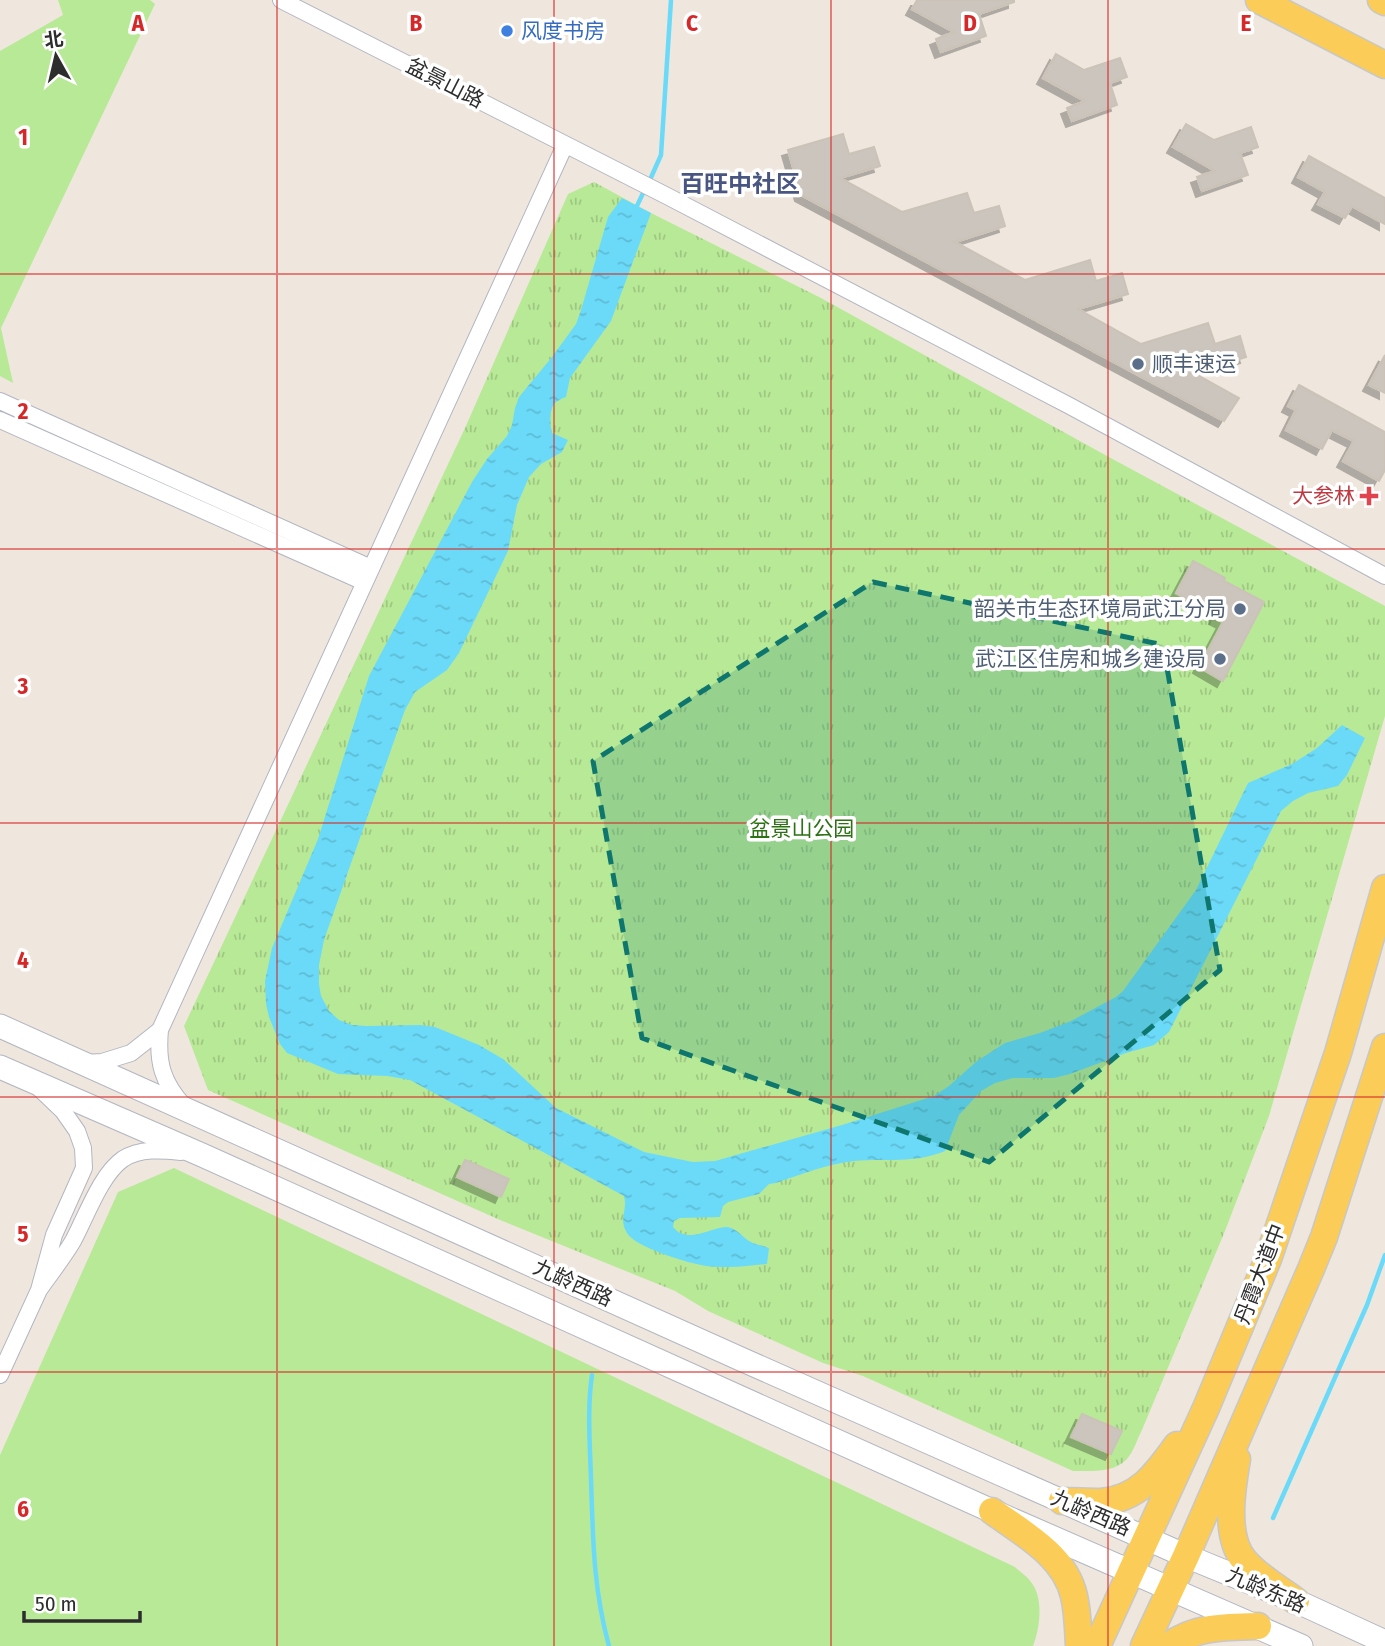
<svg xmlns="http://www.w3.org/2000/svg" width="1385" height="1646" font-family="'Fira Sans Condensed','Noto Sans SC',sans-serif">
<defs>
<pattern id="park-tufts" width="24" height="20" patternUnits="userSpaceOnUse" patternTransform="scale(1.75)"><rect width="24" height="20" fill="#b8e997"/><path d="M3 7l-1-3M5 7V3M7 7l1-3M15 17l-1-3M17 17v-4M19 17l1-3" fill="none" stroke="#9ec882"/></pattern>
<pattern id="water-ripples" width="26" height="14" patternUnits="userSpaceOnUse" patternTransform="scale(1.75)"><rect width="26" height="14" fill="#6bdaf8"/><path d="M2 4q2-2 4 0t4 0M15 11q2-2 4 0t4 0" fill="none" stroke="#5dbbd5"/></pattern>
<filter id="shadow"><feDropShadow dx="-6" dy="6" stdDeviation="0" flood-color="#0004"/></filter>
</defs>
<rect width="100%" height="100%" fill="#efe7de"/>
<path fill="#b8e997" d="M58,0h92l5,4 -154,324 12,55 -13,-7v-325l63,-36z
M174,1168l841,399c5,5 12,9 16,15 13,16 9,46 2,64h-1033v-191l118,-263z"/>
<path fill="url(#park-tufts)" d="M594,182l57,31 170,85 286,158 278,150v110l-116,400 -44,115 -83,199c-5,9 -8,22 -16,30 -13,13 -36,11 -53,11l-210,-95 -40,-13 -115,-52 -33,-20 -175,-71 -292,-130 -24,-64 281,-598 103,-234z"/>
<path fill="url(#water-ripples)" d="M622,198l29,15 -40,108 -41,57 -4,19c-3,1 -9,4 -11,6 -6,6 -5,23 -3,30l16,7 -6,12 -21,12 -12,13 -12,28 -9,46 -49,102 -12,17 -32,22 -10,18 -81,230 -5,25v19l2,12 8,15 10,9 13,5 15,1 53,-1 15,2 44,18 24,14 53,49 88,44 49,10 22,-1 127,-36 92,-29 15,-10 28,-25 28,-18 35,-10 31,-12 45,-24 7,-6 73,-101 52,-107 44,-19 25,-16 25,-23 23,13 -18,37 -9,11 -30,7 -15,8 -12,10 -112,221 -15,13 -28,8 -56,21 -16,4h-41l-18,5 -14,8 -22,24 -14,36c-32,13 -58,7 -91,10 -27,3 -52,13 -78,22l-7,1 -10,10 -31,8 -5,4 -3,11 -40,1 -6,3 -1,6c14,17 35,2 52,0 11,-1 18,12 28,16 5,2 11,3 16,5l-2,16c-12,1 -26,3 -38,3 -9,0 -19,0 -28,-2 -16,-3 -66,-18 -74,-32 -9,-14 1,-23 -3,-37l-214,-116 -23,-4 -49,-2 -51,-21 -7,-9 -11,-27 -3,-13 -1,-23 7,-33 46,-109 51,-163 103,-194 15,-23 20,-23 5,-11 3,-17 4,-11 33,-40 24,-33 5,-14 27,-93z"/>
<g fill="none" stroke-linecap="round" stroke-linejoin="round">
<path stroke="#6bdaf8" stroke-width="4.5" d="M649,182l12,-27 10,-155
M635,210l10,-21
M592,1375c-5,35 -2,69 -1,104 2,59 2,109 18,167
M1273,1518l94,-213 18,-50"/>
</g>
<path fill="#cbc5bd" stroke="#cbc3b7" stroke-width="2" filter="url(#shadow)" d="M917,0h97v2l-35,12 7,22 -45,16 -5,-13 18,-7 -42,-23z
M1056,54l28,16 36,-12 7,19 -17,6 7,22 -45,16 -5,-13 18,-7 -42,-23z
M1186,124l28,16 37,-13 7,20 -18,6 8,22 -46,16 -5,-14 18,-6 -42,-24z
M843,134l6,20 25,-7 6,19 -40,12 62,34 65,-19 7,20 25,-7 6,20 -50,16 70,38 65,-20 6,21 26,-8 6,21 -50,15 63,35 67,-21 7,21 25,-8 6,21 -52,16 45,25 -15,23 -423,-226 -13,-45z
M1309,156l76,42v26l-33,-18 -7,12 -27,-14 7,-12 -27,-15z
M1385,355v38l-16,-8z
M1299,385l86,47v38l-6,11 -36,-20 11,-20 -22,-11 -10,19 -36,-19 10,-20 -8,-4z
M1193,561l32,17 -1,3 40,21 -41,79 -24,-14 24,-45 -8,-4 1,-3 -40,-22z
M465,1160l44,19 -8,18 -44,-20z
M1082,1414l40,17 -11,23 -40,-17z"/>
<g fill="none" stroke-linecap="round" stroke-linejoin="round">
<defs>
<path id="street" d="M281,0l386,196 401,209 317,171
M0,401l371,167
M0,420l364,162
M160,1030l405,-885
M85,1063l17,-1 29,-9 29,-23c-3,32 2,52 24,76
M40,1089l23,22 14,20 6,17 1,20 -30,67 -15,55c11,-16 24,-32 34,-49 13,-24 28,-67 50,-82 17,-11 39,-9 58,-7
M0,1375l39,-85"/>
<path id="secondary" d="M0,1026l743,334 443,196 110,45 89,41
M0,1067l202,88 790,356 309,135"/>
<path id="primary" d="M1259,0l126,65
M1381,0l4,2
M1237,1459c-5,29 -13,77 7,101 14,17 35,28 52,41
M1062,1501c13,0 26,1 39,1 38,-3 56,-29 76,-57
M992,1511c32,23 73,45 82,85 4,17 4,33 5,50
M1097,1646l109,-238 62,-149 70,-206 47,-165
M1144,1646l42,-90 125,-287 13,-32 61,-190
M1168,1646c28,-20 57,-19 90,-20"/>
</defs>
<use href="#street" stroke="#b2b6c1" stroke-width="18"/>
<use href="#secondary" stroke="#b2b6c1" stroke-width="25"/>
<use href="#primary" stroke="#c8c8c8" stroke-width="29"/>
<use href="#street" stroke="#fff" stroke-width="16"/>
<use href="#secondary" stroke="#fff" stroke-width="23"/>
<use href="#primary" stroke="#fbcc57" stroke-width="26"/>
</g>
<path fill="#0f766e" fill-opacity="0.2" stroke="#0f766e" stroke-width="5" stroke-dasharray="14 9" stroke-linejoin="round" d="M873,582l290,63 57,325 -231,192 -347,-124 -49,-277z"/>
<path fill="none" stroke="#d62828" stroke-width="2" stroke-opacity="0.55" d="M277,0v1646M554,0v1646M831,0v1646M1108,0v1646M0,274h1385M0,549h1385M0,823h1385M0,1097h1385M0,1372h1385"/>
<circle fill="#3f7fe0" stroke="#fff" stroke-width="2.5" cx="507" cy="31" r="7"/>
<g fill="#5c6f8a" stroke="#fff" stroke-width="2.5">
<circle cx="1138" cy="364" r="7"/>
<circle cx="1240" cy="609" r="7"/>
<circle cx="1220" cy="659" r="7"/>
</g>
<path fill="#e0444e" stroke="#fff" stroke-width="2.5" d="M1365.5 485.5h7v7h7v7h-7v7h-7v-7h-7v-7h7z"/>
<g text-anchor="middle" stroke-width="7" stroke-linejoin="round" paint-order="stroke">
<g font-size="21" fill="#366cbe" stroke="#fff" text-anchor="start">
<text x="521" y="38">风度书房</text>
</g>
<g font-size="21" fill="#2d2d2d" stroke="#fff">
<text transform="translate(445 83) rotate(27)" y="7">盆景山路</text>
<text transform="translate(1260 1274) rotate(-69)" y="7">丹霞大道中</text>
<text transform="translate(573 1283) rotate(24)" y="7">九龄西路</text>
<text transform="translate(1091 1513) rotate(23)" y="7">九龄西路</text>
<text transform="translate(1266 1590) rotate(23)" y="7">九龄东路</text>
</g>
<g font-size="21" fill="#4e5e75" stroke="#fff" text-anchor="end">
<text x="1152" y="371" text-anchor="start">顺丰速运</text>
<text x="1226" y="616">韶关市生态环境局武江分局</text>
<text x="1206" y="666">武江区住房和城乡建设局</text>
</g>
<g font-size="21" fill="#be3a42" stroke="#fff" text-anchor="end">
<text x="1355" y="503">大参林</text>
</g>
<g font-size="21" fill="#2d7115" stroke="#fff">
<text x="802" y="836">盆景山公园</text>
</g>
<g font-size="24" font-weight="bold" fill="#495682" stroke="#fff">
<text x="740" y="192">百旺中社区</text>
</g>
</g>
<g font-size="23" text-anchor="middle" font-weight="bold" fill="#d62828" stroke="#fff" stroke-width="7" stroke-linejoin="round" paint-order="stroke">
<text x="138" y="31">A</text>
<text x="416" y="31">B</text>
<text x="692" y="31">C</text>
<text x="970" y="31">D</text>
<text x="1246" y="31">E</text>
<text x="23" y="145">1</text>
<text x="23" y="419">2</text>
<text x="23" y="694">3</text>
<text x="23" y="968">4</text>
<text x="23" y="1242">5</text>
<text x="23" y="1517">6</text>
</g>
<g transform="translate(56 56) rotate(352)" stroke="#ffffff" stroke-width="5" paint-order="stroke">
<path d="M0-5L12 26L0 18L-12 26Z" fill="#2d2d2d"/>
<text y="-10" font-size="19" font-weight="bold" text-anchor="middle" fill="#2d2d2d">北</text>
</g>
<path d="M24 1611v10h116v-10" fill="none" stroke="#2d2d2d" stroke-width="3.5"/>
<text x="35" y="1611" font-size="21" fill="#2d2d2d" stroke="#ffffff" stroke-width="5" paint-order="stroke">50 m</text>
</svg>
